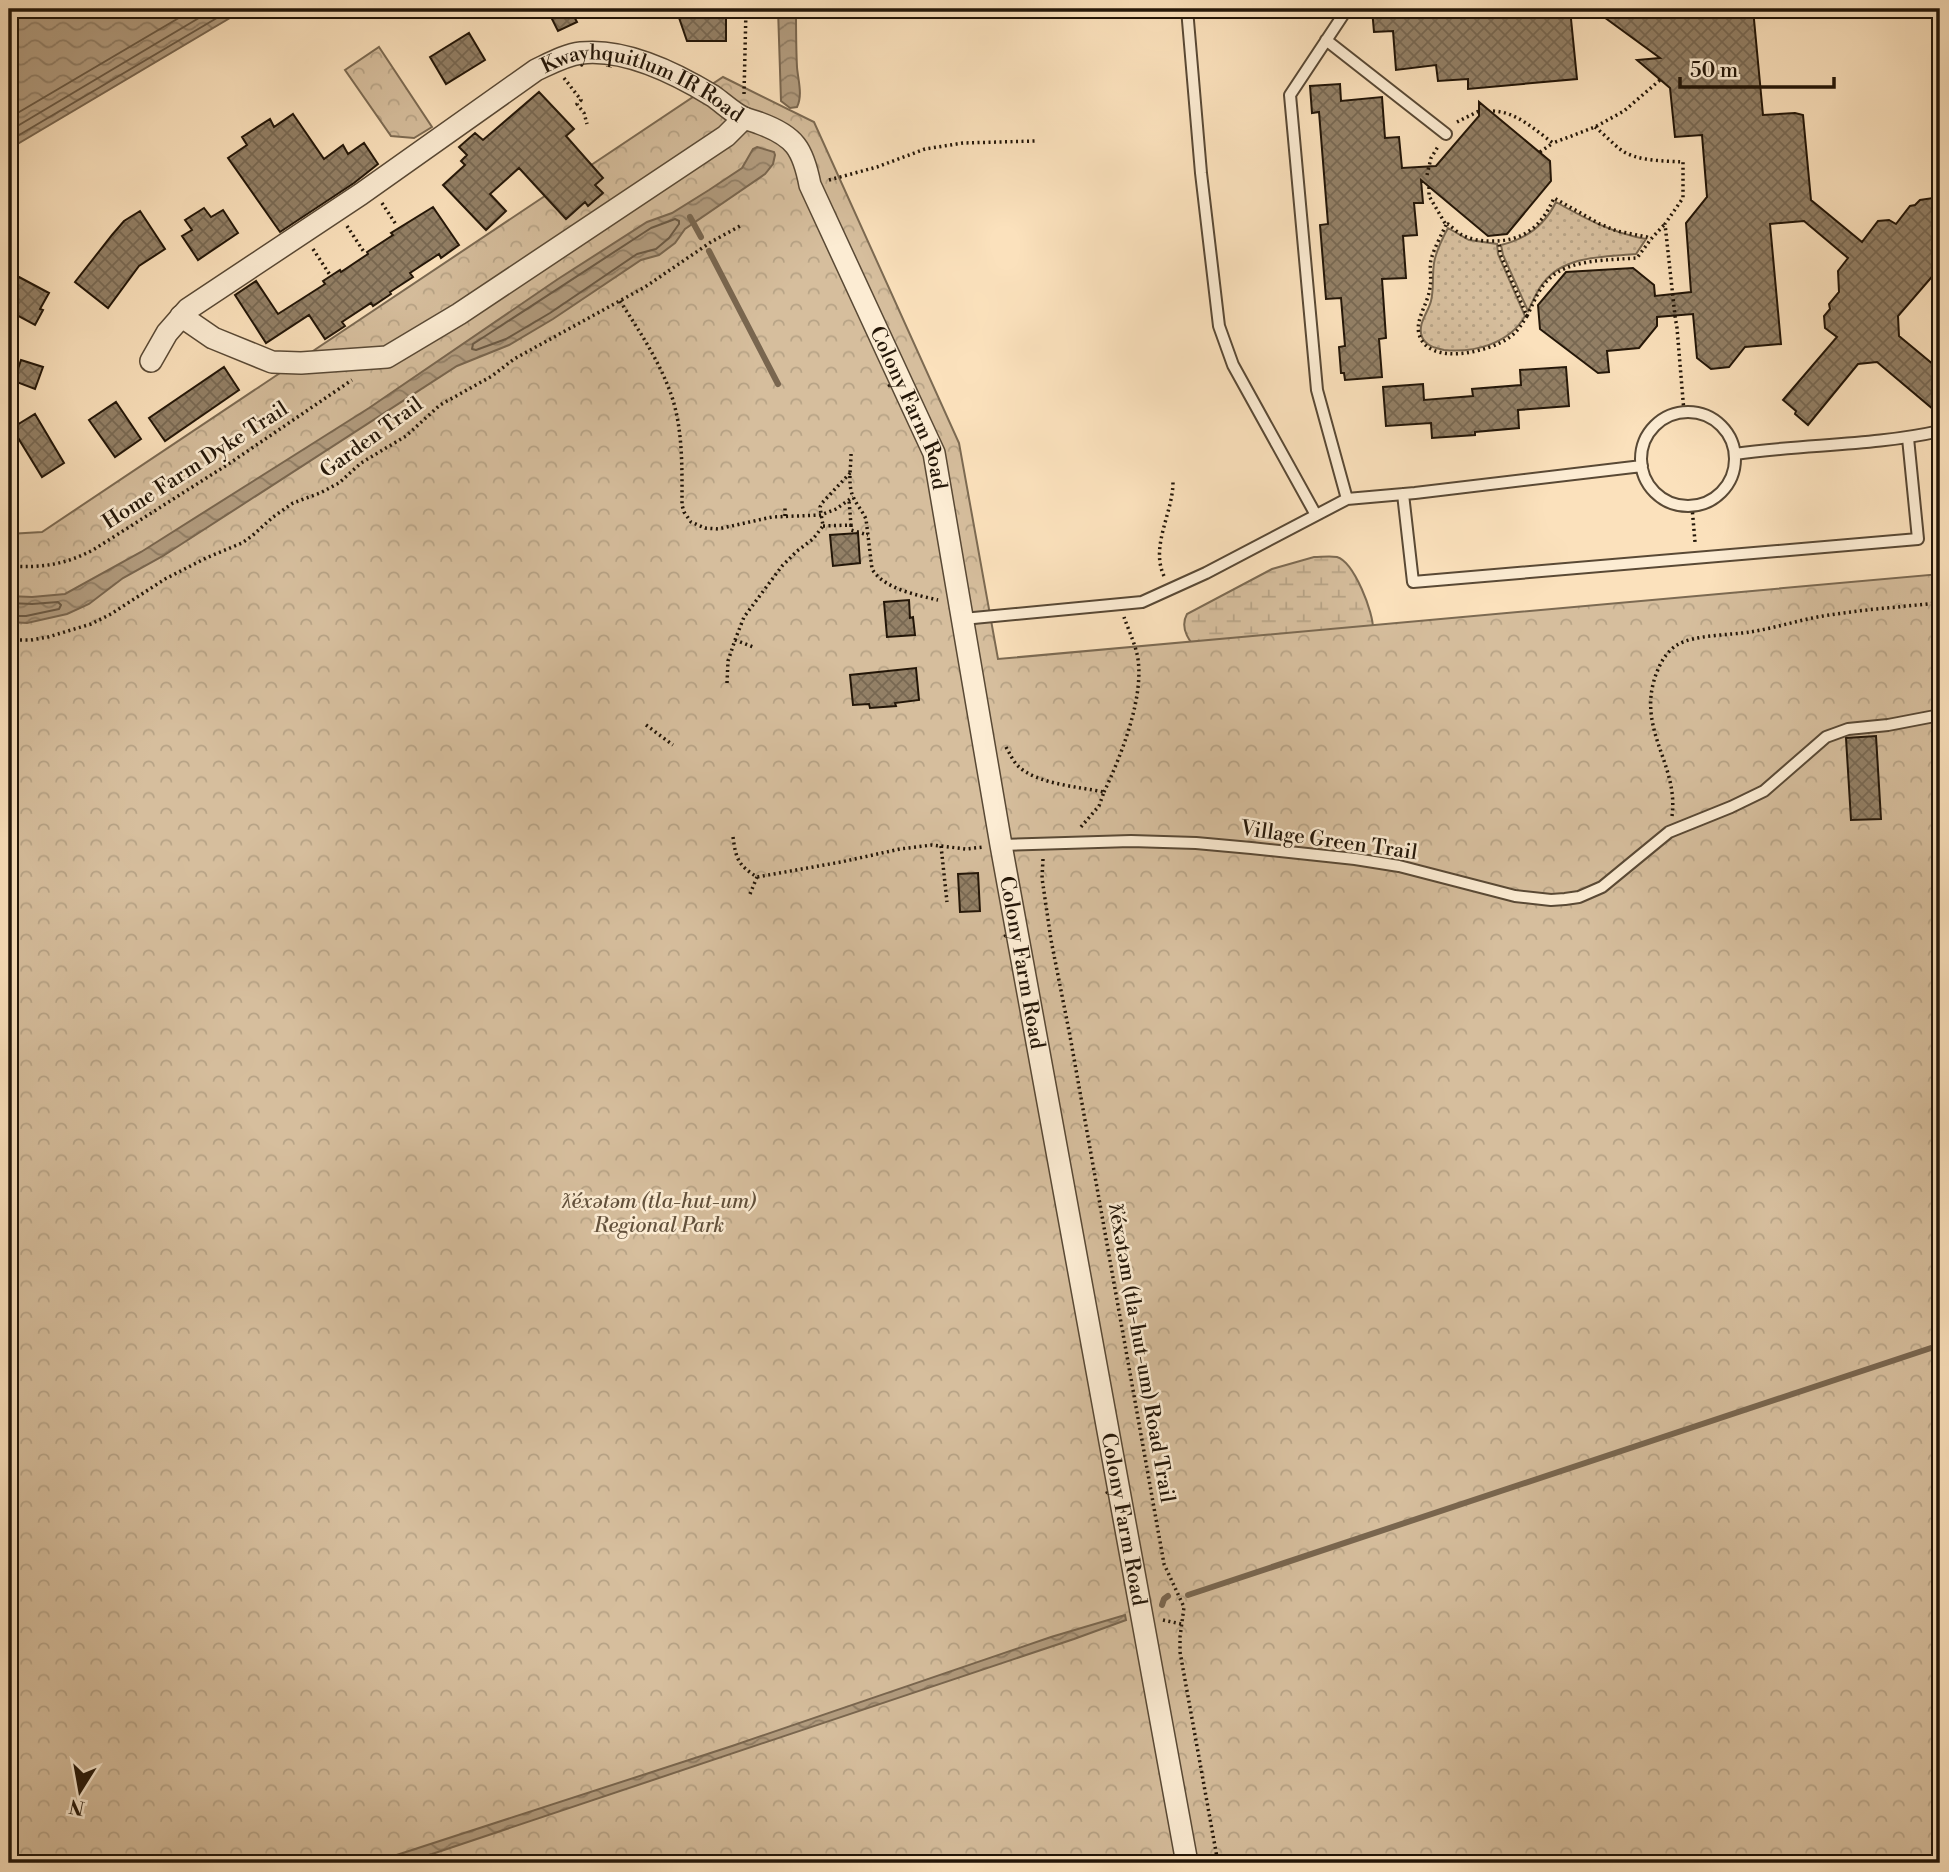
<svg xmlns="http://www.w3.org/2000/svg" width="1949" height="1872" font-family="'Libre Bodoni',serif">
<defs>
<pattern id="grass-dots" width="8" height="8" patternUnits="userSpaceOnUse" patternTransform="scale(1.75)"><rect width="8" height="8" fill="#d6be9d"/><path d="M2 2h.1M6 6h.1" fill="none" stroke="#b7a386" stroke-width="1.8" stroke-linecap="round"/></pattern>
<pattern id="wetland-marsh" width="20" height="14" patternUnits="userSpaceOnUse" patternTransform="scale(1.75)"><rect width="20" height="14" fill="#d6be9d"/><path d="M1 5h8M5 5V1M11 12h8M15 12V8" fill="none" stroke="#b7a386"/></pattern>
<pattern id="park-crowns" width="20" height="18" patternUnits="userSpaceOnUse" patternTransform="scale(1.75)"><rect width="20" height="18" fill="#d6be9d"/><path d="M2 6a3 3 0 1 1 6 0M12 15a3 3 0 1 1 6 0" fill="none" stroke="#b7a386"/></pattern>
<pattern id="water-waves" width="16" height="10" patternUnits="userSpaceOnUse" patternTransform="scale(1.75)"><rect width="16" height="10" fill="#b29c7f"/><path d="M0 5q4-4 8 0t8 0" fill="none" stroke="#907e66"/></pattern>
<pattern id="building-cross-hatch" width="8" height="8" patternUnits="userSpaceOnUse" patternTransform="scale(1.75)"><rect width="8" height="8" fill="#938066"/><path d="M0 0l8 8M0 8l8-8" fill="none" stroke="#786852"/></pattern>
</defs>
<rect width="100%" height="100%" fill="#fbe1bc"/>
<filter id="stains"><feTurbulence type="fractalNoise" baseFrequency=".00286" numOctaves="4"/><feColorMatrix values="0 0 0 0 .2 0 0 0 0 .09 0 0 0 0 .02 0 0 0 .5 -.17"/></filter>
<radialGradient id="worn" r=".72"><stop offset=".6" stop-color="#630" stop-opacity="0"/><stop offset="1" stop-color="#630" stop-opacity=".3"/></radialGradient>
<path fill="url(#grass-dots)" stroke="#7c6a52" stroke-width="2" d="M1556,202c30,17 56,31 90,37l-10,15c-31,3 -71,1 -92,28 -7,8 -11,19 -16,29l-25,-56 -2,-10c25,-6 44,-20 55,-43z
M1448,228l21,12 28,4 1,10 27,62c-16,28 -51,37 -81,34 -9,-2 -18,-4 -22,-13 -5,-13 6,-24 9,-36 3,-12 1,-25 3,-38 2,-12 8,-24 14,-35z"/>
<path fill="url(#wetland-marsh)" stroke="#7c6a52" stroke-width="2" d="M1314,557c7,0 16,-1 23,0 17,5 37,56 36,73l-166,32c-11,-14 -30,-30 -20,-48l85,-45z"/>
<path fill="url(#park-crowns)" stroke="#7c6a52" stroke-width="2" d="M379,47l53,80 -18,11 -23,-2 -46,-66z
M723,77l91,45 145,321 39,216 942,-85v1289h-1931v-1329l33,-2z"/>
<path fill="url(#water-waves)" stroke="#79664f" stroke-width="2" d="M9,9h236l-236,140z
M778,9h18c0,19 0,39 1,58 1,13 6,28 0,40l-7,1 -9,-7z
M757,147l17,5 1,3 -2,9 -8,10 -80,55 -10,14 -16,12 -18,5 -88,59 -44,26 -52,21 -294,190 -40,22 -34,26 -22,10 -40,9 -18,-1v-26l23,1 33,-3 76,-42 228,-144 189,-129 89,-57 25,-9 37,-23 33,-22 11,-19z
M1125,1615l1,5 -52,19 -642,215 -31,9h-29l360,-117 319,-109z"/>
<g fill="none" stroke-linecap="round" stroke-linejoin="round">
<path stroke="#6a5944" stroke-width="2" d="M9,118l185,-109
M9,131l205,-122
M9,141l223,-132
M675,219l4,2v3l-10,14 -13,11 -19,5 -87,59 -44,26 -30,11 -4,-1 1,-5 178,-116z
M9,603l23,1 26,-2 3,3 -2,4 -33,7h-17"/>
<path stroke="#79664f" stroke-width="6" d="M690,217l11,20
M709,251l69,133
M1188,1595l752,-250
M1162,1605l2,-6 4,-3"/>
</g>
<path fill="url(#building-cross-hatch)" stroke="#231608" stroke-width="2" d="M547,9h23l7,13 -19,9z
M676,9h50v32h-39z
M1372,9h198l7,70 -109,10v-10l-30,2 -2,-16 -40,5 -3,-39 -19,1z
M1593,9h160l10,106 32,-2 8,2 8,85 51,42 16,-21 11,-1 7,4 14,-18 5,-1 5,-5 13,-2 7,6v67l-4,1 -38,44 1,20 41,34v45l-63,-53 -19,2 -50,61 -13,-11 1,-3 -13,-11 54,-63 -12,-9 -1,-12 6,-7 -1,-5 10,-12 -1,-21 10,-13 -44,-37 -34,3 11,120 -36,3 -16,20 -18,2 -14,-11 -4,-44 -36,3v9l-18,22 -32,3 2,21 -11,1 -58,-44 -2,-24 28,-33 67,-4 21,17 1,11 36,-4 -5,-69 21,-26 -5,-62 -27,2 -5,-49 -33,-28 23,-2z
M469,33l16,27 -39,24 -16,-27z
M1340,84l1,17 41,-4 3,41 14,-1 3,31 34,-2 43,-50v-14l71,59 1,20 -44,53 -19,2 -67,-56 2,23h-9l3,32 -14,1 3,42 -24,1 4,59 -7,1 3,38 -37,3 -1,-7h-3l-2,-26 6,-1 -4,-48 -15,1 -6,-74 8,-1 -9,-112 -7,1 -2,-27z
M539,92l35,37 -8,7 37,42 -8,7 8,8 -15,13 -3,-4 -19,17 -47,-51 -29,26 16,17 -20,19 -43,-45 22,-20 -4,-4 6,-6 -8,-8 16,-14 8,7z
M293,114l31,45 19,-14 5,9 16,-11 14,21 -24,19 -74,49 -52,-74 19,-13 -5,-8 28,-18 4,8z
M433,207l26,38 -18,13 -2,-4 -29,19 3,4 -23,15 1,2 -18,12 -2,-3 -29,19 3,4 -20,13 -16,-24 -43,28 -31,-48 21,-14 22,33 47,-30 -2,-3 17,-11 1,2 27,-18 -1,-2 26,-17 -2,-2z
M204,208l7,9 12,-7 15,23 -40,27 -16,-24 10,-6 -7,-10z
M140,211l25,38 -26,17 -31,42 -33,-26 37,-47 12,-14z
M19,277l30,16 -9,16 3,1 -8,15 -26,-14v-16z
M21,360l22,7 -8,22 -21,-8z
M224,367l15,23 -74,51 -16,-23z
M1566,367l3,39 -51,4 1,18 -44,4v3l-43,3 -1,-15 -45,3 -3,-39 40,-3 1,16 49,-4 -1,-7 49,-4 -1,-15z
M116,402l25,37 -26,18 -26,-37z
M35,414l29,49 -22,14 -30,-49z
M858,533l2,30 -27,3 -3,-31z
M909,600l1,18 3,-1 2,18 -28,2 -3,-35z
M916,668l3,32 -24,3 1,3 -26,2 -1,-4 -16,1 -3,-30z
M1876,736l5,83 -30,1 -5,-82z
M978,873l2,38 -20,1 -2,-38z"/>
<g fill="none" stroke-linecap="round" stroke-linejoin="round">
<defs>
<path id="lane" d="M1187,9l14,164 18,153 14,39 83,150
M1326,40l120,94
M1641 459a47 47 0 1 1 94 0a47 47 0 1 1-94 0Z
M1735,454c68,-10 138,-8 205,-23
M1403,494l10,88 505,-43 -10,-101
M1347,499l-30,-109 -27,-295 57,-86
M963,619l179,-17 64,-29 141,-74 68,-6 227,-27
M1001,845l130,-4 65,2 55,5 104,11 44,7 116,30 36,4 14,-1 14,-2 23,-10 67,-55 62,-25 33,-16 62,-54 22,-8 40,-4 52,-10"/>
<g id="street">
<path d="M181,316l32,22 59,24 29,1 86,-6 72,-43 267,-178 18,-18"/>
<path id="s1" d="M151,361l16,-28 21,-24 173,-115 175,-124c15,-7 29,-15 45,-17 44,-5 96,21 132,43 10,7 20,17 31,22 5,2 10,3 15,5 36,13 44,26 51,62l124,268 67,392 186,1018"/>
</g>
</defs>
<use href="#lane" stroke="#594935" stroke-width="14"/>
<use href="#street" stroke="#594935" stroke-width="24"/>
<path stroke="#231608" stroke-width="3.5" stroke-dasharray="2 3.5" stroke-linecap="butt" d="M564,78l17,22 -4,4 7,9 3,11
M744,94l2,-85
M1493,111c24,1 42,19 60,32l42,-16 29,-16 36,-31
M1457,122l22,-11
M1595,127c9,7 17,16 26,23 15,11 43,11 62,12v36l-18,26 10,92 2,12 7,84
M1540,152l13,-9
M1427,175l4,-17 8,-13
M829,180l48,-13 48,-18 38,-6 72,-2
M1429,187v9l17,29 2,-1c4,3 9,8 14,11 8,4 18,6 27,6 33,1 52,-13 65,-43l46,26 17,7 30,6 4,2
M382,203l15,23
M1446,225c-5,11 -12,23 -15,35 -2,9 1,18 -1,27 -1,15 -15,32 -11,47 9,33 71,18 91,3 8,-6 12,-13 17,-21l-27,-62 -1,-13
M347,226l17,26
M313,249l17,26
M620,301c20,31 40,61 52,96 11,34 10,72 10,108l2,7 7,10 14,6 13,1 54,-12 49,-2 15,-6 17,-12
M1527,316c6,-12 12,-28 22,-37 19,-20 62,-19 88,-21l14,-19 13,-14
M851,454c0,12 -3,28 1,40 3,9 10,16 14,25l6,50c12,20 45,26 66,31
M1692,507l3,35
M785,516v-8
M851,525v5l17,5
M823,526l28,-1 -2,-25
M9,566c32,2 55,-1 84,-16l137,-87 122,-83
M1164,576c-14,-30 9,-63 9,-94
M9,640h22l17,-3 43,-13 20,-10 54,-35 41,-21 36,-15 10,-7 21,-19 20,-14 27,-10 19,-10 22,-20 45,-27 34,-31 52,-29 22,-17 131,-72 66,-45 29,-16
M735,640l18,7
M727,683l1,-22 7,-21 9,-23 38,-51 15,-15 16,-12 10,-13 -3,-19 2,-4 29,-31
M646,725l27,20
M1006,747c4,7 7,14 12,19 18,18 62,21 86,26l-5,14 -19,22
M1104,792c17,-36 42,-98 33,-138 -3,-13 -9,-25 -13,-37
M1672,816c6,-45 -25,-76 -21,-120 2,-18 10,-41 26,-51 15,-10 54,-10 73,-13 25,-4 49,-12 73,-16 25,-4 50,-7 75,-9 14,-2 28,-2 42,-5
M733,837c3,22 5,28 24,40l84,-15 59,-13 32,-4 34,4 17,-2
M941,846l6,56
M1043,859l-1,19 9,62 19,96 94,528 20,43 -4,30v15l38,211
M750,894l7,-17
M1163,1620l18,4"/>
<use href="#lane" stroke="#fcecd3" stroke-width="10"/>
<use href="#street" stroke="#fcecd3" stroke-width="21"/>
</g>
<g text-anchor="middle" stroke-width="5" stroke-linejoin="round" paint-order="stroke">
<g font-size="21" fill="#231608" stroke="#fcecd3">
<text dy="7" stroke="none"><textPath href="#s1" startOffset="602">Kwayhquitlum IR Road</textPath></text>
<text dy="7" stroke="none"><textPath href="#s1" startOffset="1060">Colony Farm Road</textPath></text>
<text transform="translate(371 437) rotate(-36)" y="7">Garden Trail</text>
<text transform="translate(195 465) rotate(-33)" y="7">Home Farm Dyke Trail</text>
<text transform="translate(1329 840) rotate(8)" y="7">Village Green Trail</text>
<text dy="7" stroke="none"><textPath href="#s1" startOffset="1628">Colony Farm Road</textPath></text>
<text transform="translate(1142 1353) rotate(80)" y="7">ƛ̓éxətəm (tla-hut-um) Road Trail</text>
<text dy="7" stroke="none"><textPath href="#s1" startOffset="2194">Colony Farm Road</textPath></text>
</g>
<g font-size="21" font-style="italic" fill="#62513c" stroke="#fcecd3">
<text x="659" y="1208">ƛ̓éxətəm (tla-hut-um)<tspan x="659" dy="24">Regional Park</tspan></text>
</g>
</g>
<rect width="1949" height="1872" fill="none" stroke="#fbe1bc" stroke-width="35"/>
<rect x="10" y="10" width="1928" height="1851" fill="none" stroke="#231608" stroke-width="3.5"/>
<rect x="18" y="18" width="1914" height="1837" fill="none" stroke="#231608" stroke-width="2"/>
<g transform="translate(80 1791) rotate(191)" stroke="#fcecd3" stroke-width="5" paint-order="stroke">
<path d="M0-5L12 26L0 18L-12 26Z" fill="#231608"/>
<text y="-10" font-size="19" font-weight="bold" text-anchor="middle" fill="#231608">N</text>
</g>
<path d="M1680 77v10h154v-10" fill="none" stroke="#231608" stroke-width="3.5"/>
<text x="1690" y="77" font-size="21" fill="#231608" stroke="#fcecd3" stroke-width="5" paint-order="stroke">50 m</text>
<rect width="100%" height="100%" filter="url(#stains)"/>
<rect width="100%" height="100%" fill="url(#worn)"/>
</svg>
